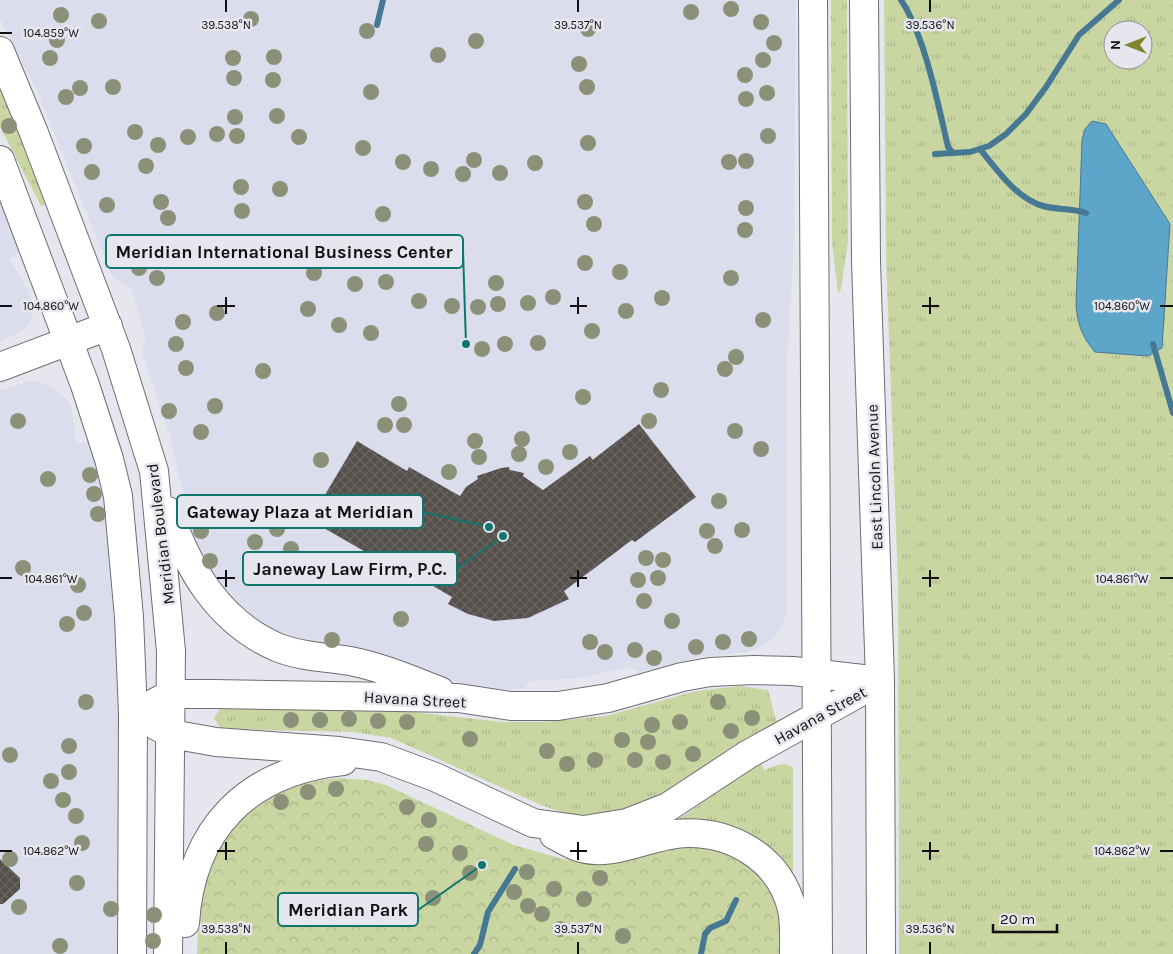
<svg xmlns="http://www.w3.org/2000/svg" width="1173" height="954" font-family="Karla,sans-serif">
<defs>
<pattern id="grass-tufts" width="24" height="20" patternUnits="userSpaceOnUse" patternTransform="scale(1.25)"><rect width="24" height="20" fill="#cad6a2"/><path d="M3 7l-1-3M5 7V3M7 7l1-3M15 17l-1-3M17 17v-4M19 17l1-3" fill="none" stroke="#acb78b"/></pattern>
<pattern id="forest-crowns" width="20" height="18" patternUnits="userSpaceOnUse" patternTransform="scale(1.25)"><rect width="20" height="18" fill="#cad6a2"/><path d="M2 6a3 3 0 1 1 6 0M12 15a3 3 0 1 1 6 0" fill="none" stroke="#acb78b"/></pattern>
<pattern id="building-cross-hatch" width="8" height="8" patternUnits="userSpaceOnUse" patternTransform="scale(1.25)"><rect width="8" height="8" fill="#55504b"/><path d="M0 0l8 8M0 8l8-8" fill="none" stroke="#696561"/></pattern>
</defs>
<rect width="100%" height="100%" fill="#e6e7ee"/>
<path fill="#dbddec" d="M0,0h796l-2,241 -7,121v246l-4,18 -8,11 -16,11 -12,4 -49,5 -58,15 -12,-5 -47,11 -52,3 -4,8h-24l-28,-3 -170,-46 -31,-11 -26,-17 -22,-21 -20,-28 -10,-23 -24,-103 -27,-81v-10l3,-8 -15,-50 -11,-5 -8,-8 -75,-184 -37,-72z
M0,196l21,55 -12,8 18,29 7,21 -3,11 -7,10 -24,12z
M35,381l17,5 19,18 5,39 13,-2 22,90 11,91 -3,332h-119v-563l27,-9z"/>
<path fill="url(#grass-tufts)" fill-rule="evenodd" d="M831,0h16l1,242 -7,47 -3,4 -6,-50z
M884,0h289v954h-274l-1,-371 -12,-326zM1113,30h30v30h-30z
M0,79l48,124 -7,3 -41,-79z
M740,686l28,4 9,33 -44,23 -38,28 -51,32 -43,9 -18,1 -19,-3 -23,-8 -150,-67 -37,-6 -133,-3 -7,-11 6,-9 13,-1 170,3 100,11h40l63,-6 90,-25z
M760,762l4,8c10,-3 20,-10 29,-2v108l-114,-55v-2z"/>
<path fill="url(#forest-crowns)" d="M338,778l29,2 19,5 128,60 49,14 25,3 88,-17 53,6 43,33 17,70h-592c1,-25 1,-51 8,-76 18,-62 72,-94 133,-100z"/>
<path fill="#5ea5ca" stroke="#477893" d="M1092,121l14,3 64,100 -8,124 -14,8 -53,-4c-13,-15 -17,-27 -19,-46l6,-166 3,-11z"/>
<g fill="none" stroke-linecap="round" stroke-linejoin="round">
<path stroke="#477893" stroke-width="6" d="M901,0c24,36 37,104 47,147l5,6
M377,25l6,-25
M980,149c17,21 36,49 63,57 14,4 29,2 43,7
M935,154l35,-2 19,-6 17,-12 20,-20 20,-27 33,-52 40,-35
M1153,344l20,69
M474,954l6,-9 8,-33 27,-43
M701,954l4,-20 5,-6 16,-7 10,-21"/>
</g>
<path fill="url(#building-cross-hatch)" d="M639,424l57,73 -61,45 -3,-2 -68,51 5,8 -41,19 -34,3 -26,-7 -20,-10 4,-7 -74,-43 -2,4 -66,-38 47,-79 50,30 2,-4 51,29 6,-9 12,-8 -1,-3 24,-8 8,-1 1,3 14,3 -1,3 20,14 47,-34 3,4 2,-2z
M0,859l20,19v11l-17,15h-3z"/>
<g fill="none" stroke-linecap="round" stroke-linejoin="round">
<defs>
<path id="minor" d="M0,367l108,-41"/>
<path id="major" d="M813,0l5,954
M864,0l2,262 14,419 1,273
M0,51l34,82 82,216 38,122 17,180 -3,303
M0,160l85,225 24,74 9,37 11,121 4,97 -1,240
M168,511c20,58 51,112 111,137 23,9 47,9 71,13 31,6 61,19 90,30
M154,703l17,-9h43l244,4 53,8h47l50,-8 74,-21 28,-5 44,-2 39,1 87,10
M155,725l16,9 45,8 123,9 42,6 54,20 98,46 51,7 43,-7 41,-16 79,-52 133,-74
M554,835c8,4 16,9 24,12 31,11 66,-9 97,-13 52,-6 104,22 117,75 3,14 2,30 2,45
M185,923c6,-95 63,-152 158,-162"/>
</defs>
<use href="#minor" stroke="#6d6e75" stroke-width="30"/>
<use href="#major" stroke="#6d6e75" stroke-width="30"/>
<use href="#minor" stroke="#fff" stroke-width="28"/>
<use href="#major" stroke="#fff" stroke-width="28"/>
</g>
<g fill="#8b9178">
<circle cx="731" cy="9" r="8"/>
<circle cx="691" cy="12" r="8"/>
<circle cx="61" cy="15" r="8"/>
<circle cx="251" cy="19" r="8"/>
<circle cx="99" cy="21" r="8"/>
<circle cx="761" cy="22" r="8"/>
<circle cx="588" cy="29" r="8"/>
<circle cx="367" cy="31" r="8"/>
<circle cx="57" cy="40" r="8"/>
<circle cx="476" cy="41" r="8"/>
<circle cx="774" cy="43" r="8"/>
<circle cx="438" cy="55" r="8"/>
<circle cx="274" cy="57" r="8"/>
<circle cx="50" cy="58" r="8"/>
<circle cx="233" cy="58" r="8"/>
<circle cx="763" cy="60" r="8"/>
<circle cx="579" cy="64" r="8"/>
<circle cx="745" cy="75" r="8"/>
<circle cx="234" cy="78" r="8"/>
<circle cx="273" cy="80" r="8"/>
<circle cx="113" cy="87" r="8"/>
<circle cx="587" cy="87" r="8"/>
<circle cx="80" cy="88" r="8"/>
<circle cx="371" cy="92" r="8"/>
<circle cx="767" cy="93" r="8"/>
<circle cx="66" cy="97" r="8"/>
<circle cx="746" cy="99" r="8"/>
<circle cx="277" cy="116" r="8"/>
<circle cx="235" cy="117" r="8"/>
<circle cx="9" cy="126" r="8"/>
<circle cx="135" cy="132" r="8"/>
<circle cx="217" cy="134" r="8"/>
<circle cx="237" cy="136" r="8"/>
<circle cx="768" cy="136" r="8"/>
<circle cx="188" cy="137" r="8"/>
<circle cx="299" cy="137" r="8"/>
<circle cx="588" cy="143" r="8"/>
<circle cx="158" cy="145" r="8"/>
<circle cx="84" cy="146" r="8"/>
<circle cx="363" cy="148" r="8"/>
<circle cx="474" cy="160" r="8"/>
<circle cx="746" cy="161" r="8"/>
<circle cx="403" cy="162" r="8"/>
<circle cx="729" cy="162" r="8"/>
<circle cx="535" cy="163" r="8"/>
<circle cx="146" cy="166" r="8"/>
<circle cx="431" cy="169" r="8"/>
<circle cx="92" cy="172" r="8"/>
<circle cx="500" cy="173" r="8"/>
<circle cx="463" cy="174" r="8"/>
<circle cx="241" cy="187" r="8"/>
<circle cx="280" cy="189" r="8"/>
<circle cx="161" cy="202" r="8"/>
<circle cx="585" cy="202" r="8"/>
<circle cx="107" cy="205" r="8"/>
<circle cx="746" cy="208" r="8"/>
<circle cx="242" cy="211" r="8"/>
<circle cx="383" cy="214" r="8"/>
<circle cx="168" cy="218" r="8"/>
<circle cx="594" cy="224" r="8"/>
<circle cx="745" cy="230" r="8"/>
<circle cx="585" cy="263" r="8"/>
<circle cx="139" cy="268" r="8"/>
<circle cx="620" cy="272" r="8"/>
<circle cx="314" cy="273" r="8"/>
<circle cx="157" cy="278" r="8"/>
<circle cx="731" cy="278" r="8"/>
<circle cx="386" cy="282" r="8"/>
<circle cx="496" cy="283" r="8"/>
<circle cx="355" cy="284" r="8"/>
<circle cx="553" cy="297" r="8"/>
<circle cx="662" cy="298" r="8"/>
<circle cx="419" cy="301" r="8"/>
<circle cx="528" cy="303" r="8"/>
<circle cx="498" cy="304" r="8"/>
<circle cx="452" cy="306" r="8"/>
<circle cx="478" cy="307" r="8"/>
<circle cx="308" cy="309" r="8"/>
<circle cx="626" cy="311" r="8"/>
<circle cx="217" cy="313" r="8"/>
<circle cx="763" cy="320" r="8"/>
<circle cx="183" cy="322" r="8"/>
<circle cx="339" cy="325" r="8"/>
<circle cx="592" cy="331" r="8"/>
<circle cx="371" cy="333" r="8"/>
<circle cx="538" cy="343" r="8"/>
<circle cx="176" cy="344" r="8"/>
<circle cx="505" cy="344" r="8"/>
<circle cx="482" cy="349" r="8"/>
<circle cx="736" cy="357" r="8"/>
<circle cx="186" cy="368" r="8"/>
<circle cx="725" cy="369" r="8"/>
<circle cx="263" cy="371" r="8"/>
<circle cx="661" cy="390" r="8"/>
<circle cx="583" cy="397" r="8"/>
<circle cx="399" cy="404" r="8"/>
<circle cx="215" cy="406" r="8"/>
<circle cx="169" cy="411" r="8"/>
<circle cx="18" cy="421" r="8"/>
<circle cx="649" cy="421" r="8"/>
<circle cx="385" cy="425" r="8"/>
<circle cx="404" cy="425" r="8"/>
<circle cx="735" cy="431" r="8"/>
<circle cx="201" cy="432" r="8"/>
<circle cx="522" cy="439" r="8"/>
<circle cx="475" cy="441" r="8"/>
<circle cx="761" cy="449" r="8"/>
<circle cx="570" cy="452" r="8"/>
<circle cx="519" cy="454" r="8"/>
<circle cx="479" cy="457" r="8"/>
<circle cx="321" cy="460" r="8"/>
<circle cx="546" cy="467" r="8"/>
<circle cx="449" cy="472" r="8"/>
<circle cx="90" cy="475" r="8"/>
<circle cx="48" cy="479" r="8"/>
<circle cx="94" cy="494" r="8"/>
<circle cx="719" cy="501" r="8"/>
<circle cx="98" cy="514" r="8"/>
<circle cx="240" cy="521" r="8"/>
<circle cx="277" cy="529" r="8"/>
<circle cx="742" cy="530" r="8"/>
<circle cx="201" cy="531" r="8"/>
<circle cx="707" cy="531" r="8"/>
<circle cx="255" cy="542" r="8"/>
<circle cx="715" cy="546" r="8"/>
<circle cx="291" cy="549" r="8"/>
<circle cx="646" cy="558" r="8"/>
<circle cx="254" cy="559" r="8"/>
<circle cx="663" cy="560" r="8"/>
<circle cx="210" cy="561" r="8"/>
<circle cx="23" cy="568" r="8"/>
<circle cx="658" cy="578" r="8"/>
<circle cx="638" cy="580" r="8"/>
<circle cx="78" cy="585" r="8"/>
<circle cx="644" cy="601" r="8"/>
<circle cx="84" cy="613" r="8"/>
<circle cx="401" cy="619" r="8"/>
<circle cx="672" cy="621" r="8"/>
<circle cx="67" cy="624" r="8"/>
<circle cx="749" cy="639" r="8"/>
<circle cx="332" cy="640" r="8"/>
<circle cx="590" cy="642" r="8"/>
<circle cx="723" cy="642" r="8"/>
<circle cx="696" cy="647" r="8"/>
<circle cx="635" cy="650" r="8"/>
<circle cx="605" cy="652" r="8"/>
<circle cx="654" cy="658" r="8"/>
<circle cx="86" cy="702" r="8"/>
<circle cx="718" cy="702" r="8"/>
<circle cx="752" cy="718" r="8"/>
<circle cx="349" cy="719" r="8"/>
<circle cx="291" cy="720" r="8"/>
<circle cx="320" cy="720" r="8"/>
<circle cx="378" cy="721" r="8"/>
<circle cx="407" cy="722" r="8"/>
<circle cx="680" cy="722" r="8"/>
<circle cx="652" cy="725" r="8"/>
<circle cx="731" cy="731" r="8"/>
<circle cx="470" cy="739" r="8"/>
<circle cx="622" cy="740" r="8"/>
<circle cx="648" cy="742" r="8"/>
<circle cx="69" cy="746" r="8"/>
<circle cx="547" cy="751" r="8"/>
<circle cx="693" cy="754" r="8"/>
<circle cx="10" cy="755" r="8"/>
<circle cx="595" cy="760" r="8"/>
<circle cx="635" cy="760" r="8"/>
<circle cx="663" cy="762" r="8"/>
<circle cx="567" cy="764" r="8"/>
<circle cx="69" cy="772" r="8"/>
<circle cx="51" cy="781" r="8"/>
<circle cx="336" cy="789" r="8"/>
<circle cx="308" cy="792" r="8"/>
<circle cx="63" cy="800" r="8"/>
<circle cx="281" cy="802" r="8"/>
<circle cx="407" cy="807" r="8"/>
<circle cx="76" cy="816" r="8"/>
<circle cx="429" cy="820" r="8"/>
<circle cx="82" cy="843" r="8"/>
<circle cx="426" cy="844" r="8"/>
<circle cx="460" cy="853" r="8"/>
<circle cx="10" cy="859" r="8"/>
<circle cx="527" cy="872" r="8"/>
<circle cx="470" cy="873" r="8"/>
<circle cx="600" cy="878" r="8"/>
<circle cx="77" cy="883" r="8"/>
<circle cx="554" cy="889" r="8"/>
<circle cx="514" cy="892" r="8"/>
<circle cx="433" cy="898" r="8"/>
<circle cx="584" cy="899" r="8"/>
<circle cx="528" cy="906" r="8"/>
<circle cx="19" cy="907" r="8"/>
<circle cx="111" cy="909" r="8"/>
<circle cx="542" cy="914" r="8"/>
<circle cx="154" cy="915" r="8"/>
<circle cx="560" cy="929" r="8"/>
<circle cx="623" cy="936" r="8"/>
<circle cx="153" cy="941" r="8"/>
<circle cx="60" cy="946" r="8"/>
</g>
<path fill="none" stroke="#101013" stroke-width="2" d="M226,0v12M578,0v12M930,0v12M0,33h12M226,297v17M578,297v17M930,297v17M0,306h12M217,306h18M570,306h17M922,306h17M1160,306h13M226,570v17M578,570v17M930,570v17M0,578h12M217,578h18M570,578h17M922,578h17M1160,578h13M226,842v18M578,842v18M930,842v18M0,851h12M217,851h18M570,851h17M922,851h17M1160,851h13M226,942v12M578,942v12M930,942v12"/>
<g text-anchor="middle" stroke-width="5" stroke-linejoin="round" paint-order="stroke">
<g font-size="16" fill="#101013" stroke="#e6e7ee">
<text transform="translate(874 477) rotate(-92)" y="6">East Lincoln Avenue</text>
<text transform="translate(160 534) rotate(-97)" y="6">Meridian Boulevard</text>
<text transform="translate(415 699) rotate(3)" y="6">Havana Street</text>
<text transform="translate(820 715) rotate(-29)" y="6">Havana Street</text>
</g>
</g>
<g font-size="12" text-anchor="middle" fill="#101013" stroke="#e6e7ee" stroke-width="5" stroke-linejoin="round" paint-order="stroke">
<text x="226" y="29">39.538°N</text>
<text x="578" y="29">39.537°N</text>
<text x="930" y="29">39.536°N</text>
<text x="51" y="37">104.859°W</text>
<text x="1122" y="310">104.860°W</text>
<text x="51" y="310">104.860°W</text>
<text x="1122" y="583">104.861°W</text>
<text x="51" y="583">104.861°W</text>
<text x="1122" y="855">104.862°W</text>
<text x="51" y="855">104.862°W</text>
<text x="226" y="933">39.538°N</text>
<text x="578" y="933">39.537°N</text>
<text x="930" y="933">39.536°N</text>
</g>
<path fill="none" stroke="#0f766e" stroke-width="2" d="M466 344L463 251M489 527L423 512M503 536L457 569M482 865L418 910"/>
<g fill="#0f766e" stroke="#e6e7ee" stroke-width="2">
<circle cx="466" cy="344" r="5"/>
<circle cx="489" cy="527" r="5"/>
<circle cx="503" cy="536" r="5"/>
<circle cx="482" cy="865" r="5"/>
</g>
<g fill="#e6e7ee" stroke="#0f766e" stroke-width="2">
<rect x="106" y="235" width="357" height="33" rx="5"/>
<rect x="177" y="495" width="246" height="33" rx="5"/>
<rect x="243" y="552" width="214" height="33" rx="5"/>
<rect x="278" y="893" width="140" height="33" rx="5"/>
</g>
<g font-size="18" text-anchor="middle" font-weight="bold" fill="#101013">
<text x="284" y="258">Meridian International Business Center</text>
<text x="300" y="518">Gateway Plaza at Meridian</text>
<text x="350" y="575">Janeway Law Firm, P.C.</text>
<text x="348" y="916">Meridian Park</text>
</g>
<g transform="translate(1128 45) rotate(270)"><circle r="24" fill="#e6e7ee" stroke="#909196"/>
<path d="M0-4L9 19L0 12L-9 19Z" fill="#828530"/>
<text y="-8" font-size="14" font-weight="bold" text-anchor="middle" fill="#101013">N</text>
</g>
<path d="M993 924v8h64v-8" fill="none" stroke="#101013" stroke-width="2.5"/>
<text x="1000" y="924" font-size="15" fill="#101013" stroke="#e6e7ee" stroke-width="4" paint-order="stroke">20 m</text>
</svg>
